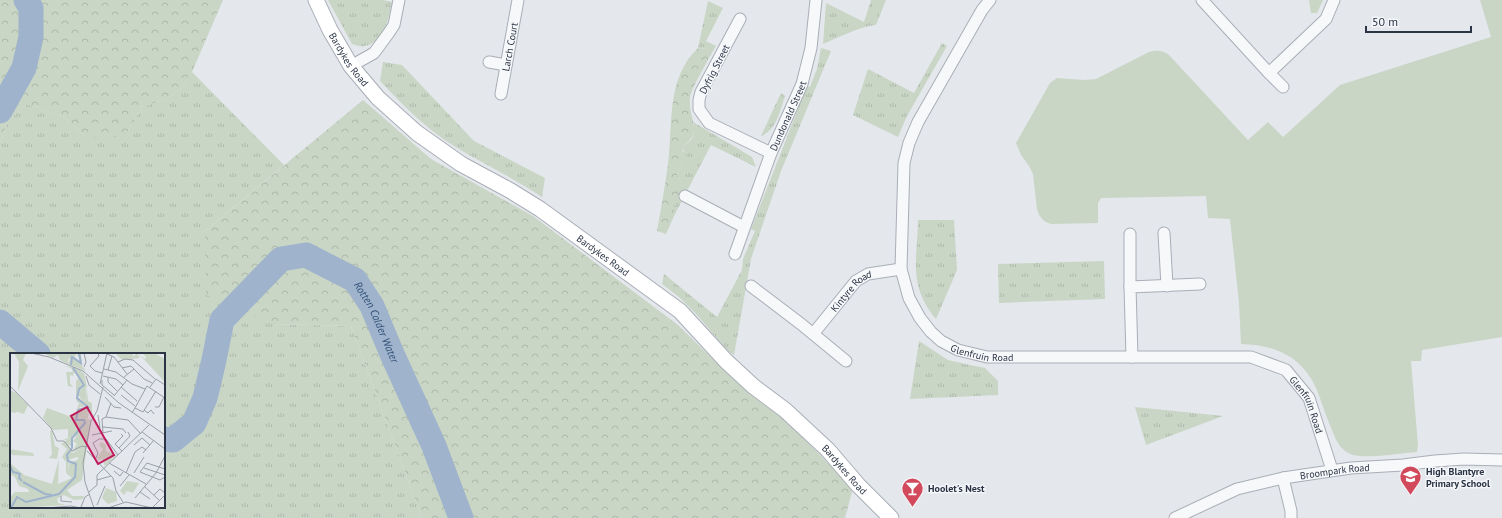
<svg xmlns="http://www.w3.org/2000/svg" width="1502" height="518" font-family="'PT Sans',sans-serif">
<defs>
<pattern id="grass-tufts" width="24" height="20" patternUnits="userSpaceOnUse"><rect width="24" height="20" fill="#c9d6c5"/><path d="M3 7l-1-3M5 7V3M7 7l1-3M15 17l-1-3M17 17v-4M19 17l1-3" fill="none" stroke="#adb8ab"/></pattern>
<pattern id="forest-crowns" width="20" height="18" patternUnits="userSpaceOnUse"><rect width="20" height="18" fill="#c9d6c5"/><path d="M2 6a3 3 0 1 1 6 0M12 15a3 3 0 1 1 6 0" fill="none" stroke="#adb8ab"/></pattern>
</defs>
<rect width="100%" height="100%" fill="#e4e7ec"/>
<path fill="url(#grass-tufts)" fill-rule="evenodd" d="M328,0h55l9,2c-3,16 -8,41 -28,44 -4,1 -8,-1 -12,-2z
M871,0h15l-10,25c-18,2 -36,12 -53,19l3,-41 38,19z
M1309,0h14l-6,13h-6z
M708,1l15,7 -17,33 10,5 -6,10 -3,-7 -9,-1z
M942,43l5,3 -40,70 -9,21 -45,-22 15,-46 46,24z
M821,48l10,3 -50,120 -30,88 -17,96 -6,-4 -32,-37 -17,-17 -17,-13 2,-10 53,43 25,-47 1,-11 12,-28 -4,-2 56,-143 3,1 7,-18z
M383,62l19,3 72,76 71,37 -3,19c-28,-19 -59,-33 -88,-51 -28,-17 -51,-41 -74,-65z
M192,72l92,93 -79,66 68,93 78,2 71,192h-422v-376l9,-22 17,-16 36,12 26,22 40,-7 14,-24 26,-9 14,-10zM11,354h153v153h-153z
M781,93l4,3c-5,14 -8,34 -24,40z
M693,122l54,32 5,3 4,10 -45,-22 -37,71v-10l7,-24 -4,-7 3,-9 4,-3 -1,-17c11,-7 12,-11 10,-24z
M918,220h36l3,50 -21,49c-9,-10 -17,-25 -19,-39 -3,-17 1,-42 1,-60z
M1104,261l1,38 -106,4 -1,-39z
M919,341l29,19 22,5 15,3 13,13v14l-88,4z
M1135,407l88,9 -77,29z"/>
<path fill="url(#forest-crowns)" d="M0,0h223l-31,72 -10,16 -14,10 -26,9 -14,24 -18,7h-22l-26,-22 -36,-12 -17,16 -9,22z
M698,48l9,1 3,7c-4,8 -20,35 -20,42 -2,21 14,34 -7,48l-1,5 5,5 -3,7 -4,3 -3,9 4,7v8l-7,16v10l-8,18 -9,-3c4,-22 8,-45 11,-67 5,-40 -2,-86 30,-116z
M363,100l68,59 102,57 145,109 53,52 54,43 68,68 -8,30h-423l-71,-192 -78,-2 -67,-29 -1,-64z"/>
<path fill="#c9d6c5" d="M1480,0h22v337l-80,13 -1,11h-10l7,84 -1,7c-17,1 -49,7 -64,3 -12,-4 -17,-14 -21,-25 -6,-13 -10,-27 -15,-40 -15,-34 -42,-45 -76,-46l-2,-41 -9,-84 -22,-1 -2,-22 -105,2 -3,5v20l-47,1 -7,-3 -5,-6 -2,-6 -4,-35 -4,-8 -8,-11 -5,-12 34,-60 7,-5 27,2 12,-1 53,-27c8,-2 12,-2 19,2l80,86 20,-18 15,15 57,-52 151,-48z"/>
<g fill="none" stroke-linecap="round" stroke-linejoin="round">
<g stroke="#9fb4cc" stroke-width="25">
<path d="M0,111l24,-43 7,-31v-29l-5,-8"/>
<path d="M0,322l38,32"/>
<path id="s1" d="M164,439l9,1 21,-17 11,-25 9,-38 8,-40 59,-61 25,-4 49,25 17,26 20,48 42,92 27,72"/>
</g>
<defs>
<g id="street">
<path id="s2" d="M990,0l-8,10 -64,112 -9,21 -5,20 -3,106 8,29 11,20 11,14 10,9 17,9 29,7h264l35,13 23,28 23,72"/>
<path d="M1202,0l67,73"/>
<path d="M740,19l-39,73 -2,8v9l10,14 62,30"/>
<path d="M489,62l17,3"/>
<path d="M351,66l23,-13 14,-19 6,-9 5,-25"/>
<path d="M1283,87l-14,-14 57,-54 8,-19"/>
<path id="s3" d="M501,94l17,-94"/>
<path d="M685,196l59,31"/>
<path d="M1164,233l3,53"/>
<path d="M1130,234v53"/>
<path id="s4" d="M735,254l36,-101 31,-69 9,-36 5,-48"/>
<path d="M751,286l50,38 45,37"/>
<path id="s5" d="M813,334l43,-53 12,-7 33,-5"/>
<path d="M1132,357l-2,-70 70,-3"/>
<path d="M1283,478l8,33v7"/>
<path id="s6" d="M1175,518l62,-29 46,-11 68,-10 52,-3 32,-4 29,-2 38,1"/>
</g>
<g id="secondary">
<path id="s7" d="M316,0l14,30 21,36 27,32 39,35 44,31 50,27 29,18 140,102 46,50 27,25 32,24 43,40 30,35 33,33"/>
</g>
</defs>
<use href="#street" stroke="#a9aeb7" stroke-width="13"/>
<use href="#secondary" stroke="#a9aeb7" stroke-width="17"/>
<use href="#street" stroke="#f7f8fa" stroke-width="11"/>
<use href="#secondary" stroke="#fff" stroke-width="15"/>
</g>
<defs>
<symbol id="school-pin" viewBox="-11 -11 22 30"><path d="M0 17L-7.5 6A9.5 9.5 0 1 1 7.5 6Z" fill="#d1495b" stroke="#f4f6f9"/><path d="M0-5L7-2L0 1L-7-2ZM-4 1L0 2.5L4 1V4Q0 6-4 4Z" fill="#fff"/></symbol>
<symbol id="bar-pin" viewBox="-11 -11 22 30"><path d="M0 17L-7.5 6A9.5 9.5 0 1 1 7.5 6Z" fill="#d1495b" stroke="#f4f6f9"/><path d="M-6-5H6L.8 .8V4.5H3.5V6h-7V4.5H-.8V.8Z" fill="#fff"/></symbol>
</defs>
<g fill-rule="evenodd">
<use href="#school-pin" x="1398" y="464" width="25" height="34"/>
<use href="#bar-pin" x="900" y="476" width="25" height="34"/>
</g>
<g text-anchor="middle" stroke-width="3" stroke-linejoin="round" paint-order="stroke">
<g font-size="10" fill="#2b3445" stroke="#f4f6f9">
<text dy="4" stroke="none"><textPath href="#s3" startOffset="48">Larch Court</textPath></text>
<text dy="4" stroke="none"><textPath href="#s7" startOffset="68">Bardykes Road</textPath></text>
<text transform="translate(714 69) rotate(-63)" y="4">Dyfrig Street</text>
<text dy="4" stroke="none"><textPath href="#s4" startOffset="148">Dundonald Street</textPath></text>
<text dy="4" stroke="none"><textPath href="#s7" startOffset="392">Bardykes Road</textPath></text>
<text dy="4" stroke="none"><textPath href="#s5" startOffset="58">Kintyre Road</textPath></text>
<text dy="4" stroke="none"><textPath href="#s2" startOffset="419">Glenfruin Road</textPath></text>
<text dy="4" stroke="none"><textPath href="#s2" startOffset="767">Glenfruin Road</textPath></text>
<text dy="4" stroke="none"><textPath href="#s7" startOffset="716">Bardykes Road</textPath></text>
<text dy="4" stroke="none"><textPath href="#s6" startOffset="168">Broompark Road</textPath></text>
</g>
<g font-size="10" font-weight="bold" fill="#2b3445" stroke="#f4f6f9" text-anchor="start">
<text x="1426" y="475">High Blantyre<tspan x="1426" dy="12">Primary School</tspan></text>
<text x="928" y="492">Hoolet's Nest</text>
</g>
<g font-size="11" font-style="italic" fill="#34527a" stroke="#f4f6f9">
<text dy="4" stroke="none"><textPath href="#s1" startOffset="356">Rotten Calder Water</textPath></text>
</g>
</g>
<g transform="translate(10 353)">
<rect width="155" height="155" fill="#e4e7ec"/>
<path d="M4,0h12l-3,7 5,6 -10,25 1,-29zM37,0h29l-1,5 -7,1v5l-8,-4 -2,-5 -5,3 -7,-3zM105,0h18v4l4,-4 3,5 -18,2zM76,35v11l-3,3 -5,-8 4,-5zM0,37l6,3v20l-6,-1zM69,50l7,3 -7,1 10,7 -2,5 -3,-2 -1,7 -6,7 -10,9h-4l5,-2v-9l-15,1 -10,-12 4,-10 22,8 7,-4zM40,78h2l3,15 4,2 -2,11 -8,-1 3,-4zM60,109h4l2,4 -3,11 -5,-7z" fill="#c9d6c5"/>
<path d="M67,0l4,1 1,12 4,5 -18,-7 3,-7 9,5zM128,0l7,6 1,-2 -4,-4h12l11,6v23zM55,13l9,1 10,6 3,14 -7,4 -2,6 5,5 3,-2 1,-12 1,13 4,2v11l-13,-5 7,-3 -9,-4 -1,-5v-16l3,-3 -5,-6 -1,4 -3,-1v8l3,4 -5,-1 -2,-14h7l-2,-4zM6,40l12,12 -4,9 -10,-3zM74,64l7,3 -9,60 -15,10 5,6h12l-1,3 -9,1 -10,-5 -12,6 -42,7v-11l5,-5h14l-1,-3 -9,-3 -4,-9 -5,-3v-11l14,12 28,9 7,-25 -1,25 14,-6 -6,-5v-11l-4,-5 5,-8 -6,-5 9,-6 4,-10 3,3 6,-7zM64,82l2,2 -3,4 4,3 -5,8 7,-3 4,5 -6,6 -6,2 5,4 -3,11 -5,-7 2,-21 -2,-5 4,3v-11zM0,96l23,4 1,3 -22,-1z" fill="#c9d6c5" fill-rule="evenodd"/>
<path d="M117,128l12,2 -6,10 -6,-2 -3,4 -4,-4z" fill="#c9d6c5"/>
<path d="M91,89l5,3v6l11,4 -12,11 -3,-7 -4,1 -1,-2 6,-9 -4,-4zM69,96l4,4 -2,7 -4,-3 -9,3 2,-10 3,3zM96,135l10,4 1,9 -9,3 -6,-6zM47,144l1,6 8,2 -50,3v-3l32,-3z" fill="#c9d6c5"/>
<path fill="none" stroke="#9fb4cc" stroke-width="2" d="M61,12l1,-8 9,6 -2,-10M0,113l3,6 7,2 -1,4 3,3M13,129l22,12 7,1M1,155l6,-11 9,5 33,-8 16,-17 1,-13 -8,-3 -1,-6 5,-7v-10l13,-15 -1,-3h-8l2,-10 10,-3 -11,-9 2,-9 5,-4 -11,-17"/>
<path fill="none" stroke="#9a9fa9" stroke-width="1" d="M21,0l18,4 34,14 36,32 46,32M74,0l2,9 -2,5M88,0l1,3 -9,10 5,5 7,2M97,1l7,3 13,17M108,9l7,-3 8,1 22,19M112,15l9,-2 13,13 8,4M94,16l12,3 16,12 13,5M98,17l4,-14M76,23l3,9 11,9M93,23l13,3 7,6M98,24v5l9,9M114,24l10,-8M92,27v5l12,10M90,31l7,-31M0,33l41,42 6,13h7l8,10 10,-5 4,1M111,34l16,14M140,34l6,-8 9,6M111,42l14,11M104,43l13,-16M95,44l9,10 7,1M145,54h4l5,-10M125,55l12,-22 18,12M134,57l4,3 3,-3 3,4M122,60l3,-5 8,4 13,-21M88,62l2,13M96,64l22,3 13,14M93,74l20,2 3,4M132,79l23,17M93,80l-1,-14 4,-2 5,-14M111,81l2,2 -8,8 7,7M82,82l20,-4M124,92l8,-7 8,7M109,95l11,-12 -2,-4M77,98l26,27 3,13 7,11M133,100l11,-13M86,105l2,-5 -5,-10 6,-4h7l12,16M99,110l37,21M134,115l21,7M155,116l-18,-6 -7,9 20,8 5,-3M104,118l6,5 3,-4M116,120l9,-21 7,-5 4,3M124,120l10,-16M87,127l14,-4M110,133l9,-11M134,133l15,14M79,139l8,-7v-10l52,-50M130,139l10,7M144,142l6,-6 5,4M51,143v5l11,1M125,145l21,-25 9,-17M87,152l8,-19M71,154l4,-10 5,-3M36,155l25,-2 10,2M84,155l-9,-26 -2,-19 8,-42 6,-10 6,-24M98,155l18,-6 26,6M142,155l13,-13"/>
<path fill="#c2185b" fill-opacity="0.15" stroke="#c2185b" stroke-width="2" d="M77,54l27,48 -16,9 -27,-48z"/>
<rect width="155" height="155" fill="none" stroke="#2b3445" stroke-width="2"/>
</g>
<path d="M1366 26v6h105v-6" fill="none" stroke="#2b3445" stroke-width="2"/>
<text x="1372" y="26" font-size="12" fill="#2b3445" stroke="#f4f6f9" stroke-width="3" paint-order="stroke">50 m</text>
</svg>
